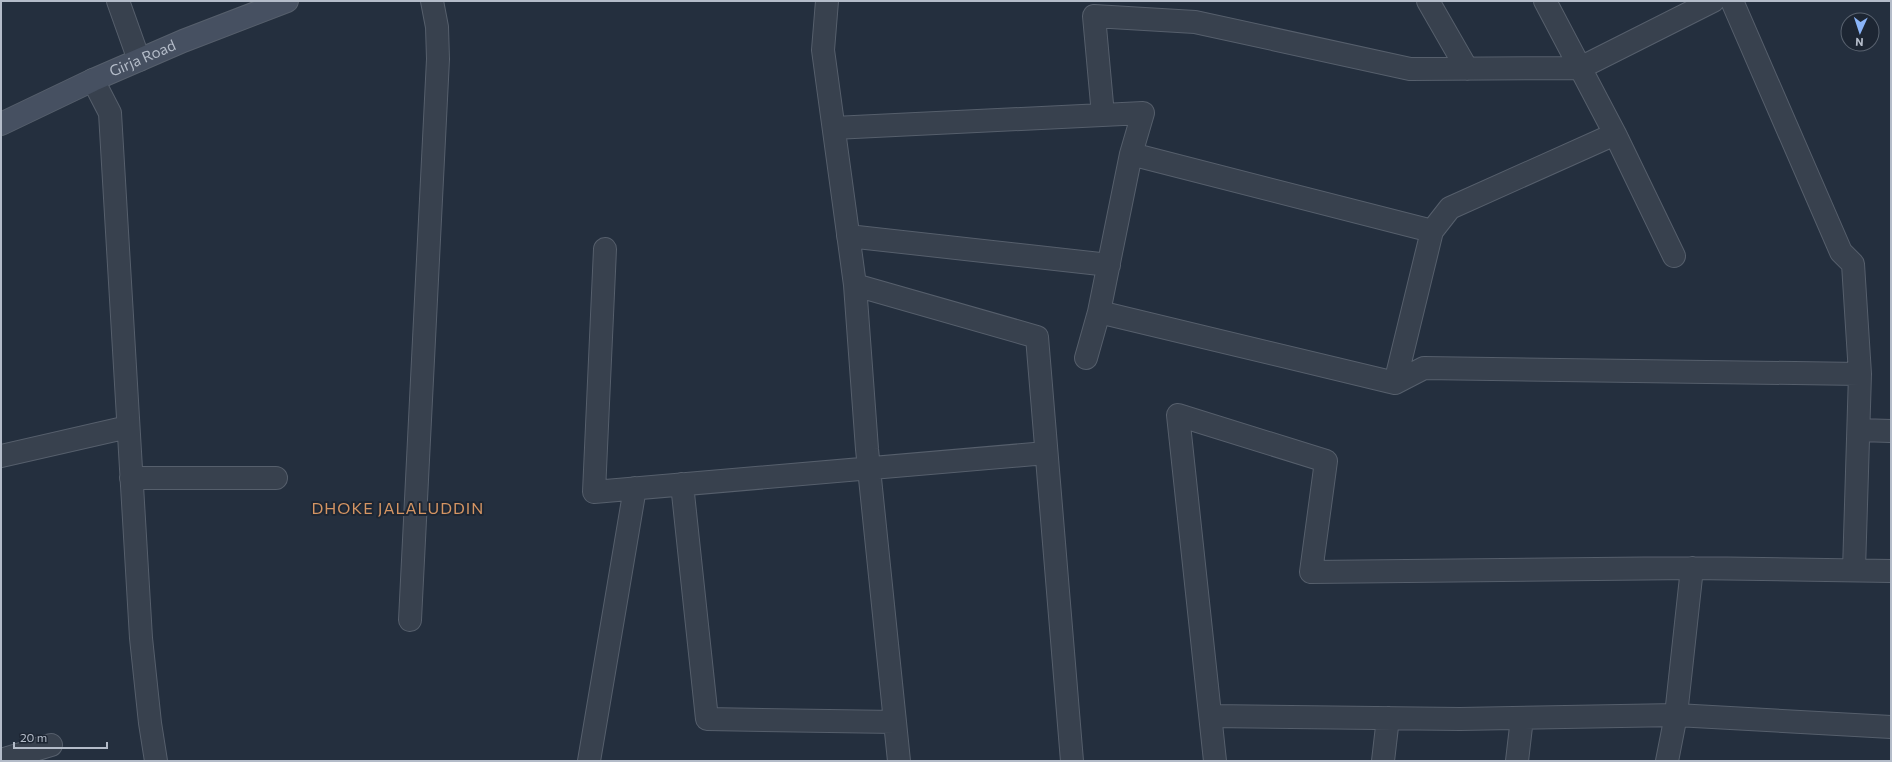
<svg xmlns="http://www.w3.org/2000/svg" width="1892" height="762" font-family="Commissioner,sans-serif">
<rect width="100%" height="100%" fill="#242f3e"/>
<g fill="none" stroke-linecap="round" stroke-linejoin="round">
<defs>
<path id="minor" d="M118,1l21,59
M827,1l-4,49 32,235 12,164 32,312
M1428,1l39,68
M1545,1l70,133
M1732,1l109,251 12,12 7,110 -6,196
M93,80l17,33 31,525 9,85 6,38
M1103,115l-9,-99 101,6 215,47 170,-1 133,-67
M834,128l309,-15 -12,41
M1432,231l18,-23 165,-74 59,122
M848,236l261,29
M605,249l-11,243 452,-39
M855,285l182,52 35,424
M1099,312l32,-158 301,77 -37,152
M1086,358l13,-46 296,71 29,-15 436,6
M1859,430l32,1
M1,456l127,-29
M131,478h145
M682,484l25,235 188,3
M410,620l28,-561 -1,-32 -5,-26
M1211,716l249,3 216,-4 215,12
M1,760l50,-15
M589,761l46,-273
M1215,761l-37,-346 148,46 -15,111 381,-4 199,3
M1383,761l5,-43
M1517,761l5,-43
M1667,761l9,-46 16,-147"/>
<g id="secondary">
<path id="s1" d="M1,124l92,-44 90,-39 104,-40"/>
</g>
</defs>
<use href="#minor" stroke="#565f6c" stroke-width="24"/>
<use href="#secondary" stroke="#565f6c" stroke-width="24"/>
<use href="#minor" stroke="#38414e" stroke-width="22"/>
<use href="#secondary" stroke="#465061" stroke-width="22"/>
</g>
<g text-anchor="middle" stroke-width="4" stroke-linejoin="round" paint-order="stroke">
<g font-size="15" fill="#b4bcc9" stroke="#1d2633">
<text dy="5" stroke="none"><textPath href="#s1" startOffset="156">Girja Road</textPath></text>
</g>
<g font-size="16" letter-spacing="1" fill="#d59563" stroke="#1d2633">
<text x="398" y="514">DHOKE JALALUDDIN</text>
</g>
</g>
<rect width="1892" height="762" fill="none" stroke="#b4bcc9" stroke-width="4"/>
<g transform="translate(1860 32) rotate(183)"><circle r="19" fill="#1d2633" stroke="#59626f"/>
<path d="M0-3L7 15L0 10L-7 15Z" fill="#8ab4f8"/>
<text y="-6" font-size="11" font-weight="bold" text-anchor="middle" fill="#b4bcc9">N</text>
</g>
<path d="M14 742v6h93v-6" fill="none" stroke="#b4bcc9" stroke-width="2"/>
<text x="20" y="742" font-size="12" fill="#b4bcc9" stroke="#1d2633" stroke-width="3" paint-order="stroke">20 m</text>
</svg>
